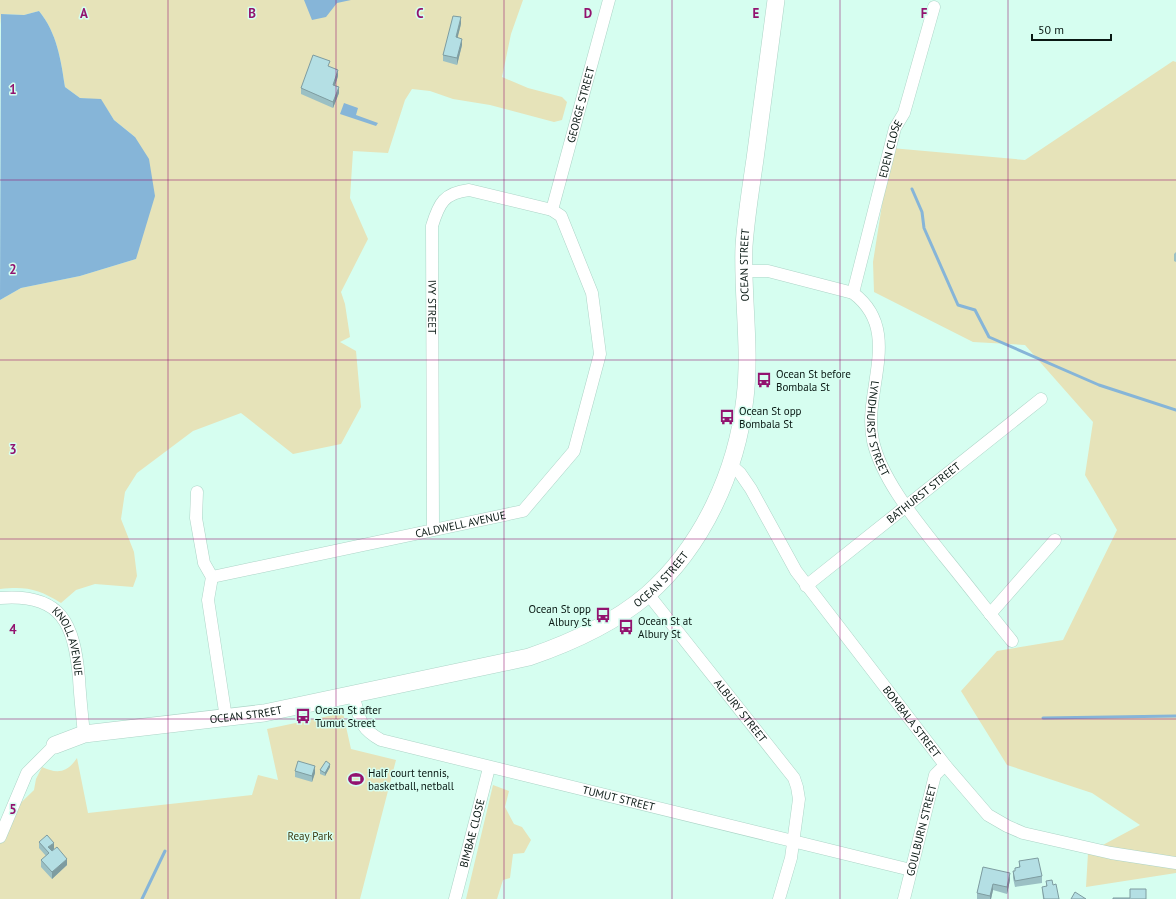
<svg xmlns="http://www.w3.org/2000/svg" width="1176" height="899" font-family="'PT Sans',sans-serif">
<rect width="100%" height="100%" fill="#d6fef0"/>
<path fill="#e6e3b9" d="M0,0h523l-12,34 -9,43 26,11 34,9 5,5 -5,18 -8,2 -64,-17 -37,-6 -23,-8 -18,-2 -7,11 -17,53 -35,-2 -3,47 18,41 -27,53 4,12 5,33 -10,5 16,9 5,56 -20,37 -48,10 -52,-41 -48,18 -56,42 -12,19 -4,27 13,33 3,24 -4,11 -38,-3 -19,6 -15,13c-22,-14 -35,-17 -61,-14v-289l21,-12 59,-12 56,-17 -1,-122 -21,-17 -13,-20 -21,-2 -15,-11c-4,-27 -8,-54 -26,-76l-15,4 -23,-1 -1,11z
M1173,61l3,1v811l-90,14 2,-34 52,-28 -48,-32 -85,-28 -46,-74 36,-40 66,-11 54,-110 -32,-55 8,-53 -68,-77 -52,-3 -99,-50 -1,-30 18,-114 134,12z
M343,713l8,36 45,11 -36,139h-360v-76l34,-33 2,-11 6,-12c15,7 25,6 35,-9l11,55 164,-18 6,-20 20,5 -11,-51z
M493,785l16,6 -4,16 9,17 8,3 9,13 -7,13 -11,1 -3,24 -7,2 -6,19h-31z"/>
<path fill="#86b5d8" d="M304,0h47l-14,3 -11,14 -14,3z
M39,11c18,22 22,49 26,76l15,11 21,1 13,21 21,17 14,22 6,37 -19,63 -56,17 -59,12 -21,12 1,-286 23,1z
M344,103l14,5 -2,7 22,8 -2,3 -36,-12z"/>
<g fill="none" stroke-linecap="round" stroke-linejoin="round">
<path stroke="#86b5d8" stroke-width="3" d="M912,189l10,23 2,16 34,77 17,5 14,27 110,48 77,25
M1043,718l133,-2
M142,899l23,-48"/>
<defs>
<g id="street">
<path id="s1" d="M552,210l57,-210"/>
<path id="s2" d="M744,271h24l85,22c51,38 9,98 20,148 9,40 46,83 71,115 23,28 45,57 68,85"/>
<path id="s3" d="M853,293l42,-165 9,-15 30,-106"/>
<path id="s4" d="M731,465l9,8 11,16 45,82 149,194 43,50 19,11 16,7 88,20 65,10"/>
<path d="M197,492l-1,26 8,45 8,14"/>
<path id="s5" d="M212,577l311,-66 51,-60 26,-97 -8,-61 -31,-77 -9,-6 -83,-20c-25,3 -30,13 -37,36l1,304"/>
<path d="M212,577l-4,23 18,118"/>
<path id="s6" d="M806,586l235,-187"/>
<path id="s7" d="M648,594l146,184 3,9 2,12 -8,59 -12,41"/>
<path id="s8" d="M0,598c62,-5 74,26 79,80 1,19 3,37 5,56"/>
<path d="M990,614l65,-74"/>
<path id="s9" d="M353,694c7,24 5,33 28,46l530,130"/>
<path d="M0,837l27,-64 28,-28"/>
<path id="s10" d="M455,899l34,-131"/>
<path id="s11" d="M904,899l31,-124 10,-10"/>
</g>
<g id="secondary">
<path id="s12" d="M55,745l29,-11 180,-21 265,-56c41,-14 85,-34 118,-62 56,-49 90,-124 98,-197 6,-51 -3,-102 -1,-152 2,-29 7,-59 11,-87 7,-53 14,-106 21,-159"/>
</g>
</defs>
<use href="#street" stroke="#add4c7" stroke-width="13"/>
<use href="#secondary" stroke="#add4c7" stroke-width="18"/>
<use href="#street" stroke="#fff" stroke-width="12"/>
<use href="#secondary" stroke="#fff" stroke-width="17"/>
</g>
<path fill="#9bc0c4" d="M461,24l-4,14 5,7 -5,20 -14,-4v-6z
M338,76l-3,10 4,7 -6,15 -32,-14v-6z
M1176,252v10l-2,-1v-7z
M330,767l-5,9 -5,-2v-4z
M295,771l20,2 -3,9 -17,-5z
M39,842l15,7 13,16 -15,14 -11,-12v-7l5,-4 -7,-8z
M1019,861l23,15v7l-27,4 -2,-9v-7h2v-3h4z
M983,867l27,13 -3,14 -14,-4 -2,9h-14v-6z
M1046,881l7,4 6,14h-16l-1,-12h4z"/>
<path fill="#7e9ca0" d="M461,17v7l-5,20v-7z
M462,39v6l-5,20v-7z
M338,70v6l-5,15v-6z
M339,87v6l-6,15v-6z
M330,764v3l-5,9v-3z
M315,766v7l-3,9v-6z
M54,843v6l-5,4 -1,-6z
M67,859v6l-15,14v-7z
M1010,873v7l-3,14v-7z
M993,884v6l-2,9h-1v-3z"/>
<path fill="#b4dfe4" stroke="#7e9ca0" d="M453,16l8,1 -5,20 6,2 -5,19 -14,-3z
M313,55l17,6 -2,5 10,4 -5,15 6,2 -6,15 -32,-14z
M298,761l17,5 -3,10 -17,-5z
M326,761l4,3 -5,9 -5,-3z
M47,835l7,8 -6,4 4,4 5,-4 10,12 -15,13 -11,-12 8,-7 -10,-11z
M1038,858l4,18 -27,5 -2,-10h2v-3l5,-1 -1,-6z
M983,867l27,6 -3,14 -14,-3 -3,12 -13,-3z
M1052,880l1,5 3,-1 3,15h-15l-2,-12 5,-1 -1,-5z
M1130,889h16v10h-33v-1h17z
M1075,892l11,7h-15z"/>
<path fill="none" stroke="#92136f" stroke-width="1" stroke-opacity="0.55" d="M168,0v899M336,0v899M504,0v899M672,0v899M840,0v899M1008,0v899M0,180h1176M0,360h1176M0,539h1176M0,719h1176"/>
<defs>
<symbol id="bus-bare" viewBox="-9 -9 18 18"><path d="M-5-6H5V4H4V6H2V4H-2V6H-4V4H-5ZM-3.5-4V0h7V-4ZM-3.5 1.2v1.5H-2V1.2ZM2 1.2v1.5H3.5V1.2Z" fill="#92136f" stroke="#d6fef0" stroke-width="2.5" paint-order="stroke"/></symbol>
<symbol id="stadium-bare" viewBox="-9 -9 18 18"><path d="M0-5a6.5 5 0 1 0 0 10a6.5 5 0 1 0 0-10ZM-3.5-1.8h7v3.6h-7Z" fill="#92136f" stroke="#d6fef0" stroke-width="2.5" paint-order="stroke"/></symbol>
</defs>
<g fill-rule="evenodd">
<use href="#bus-bare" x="753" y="369" width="22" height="22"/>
<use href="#bus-bare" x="716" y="406" width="22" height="22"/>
<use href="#bus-bare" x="592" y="604" width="22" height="22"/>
<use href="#bus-bare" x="615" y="616" width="22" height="22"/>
<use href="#bus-bare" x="292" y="705" width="22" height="22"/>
<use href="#stadium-bare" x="345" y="768" width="22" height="22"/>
</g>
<g text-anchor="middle" stroke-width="3" stroke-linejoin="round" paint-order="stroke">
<g font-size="11" fill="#091813" stroke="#d6fef0">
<text dy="4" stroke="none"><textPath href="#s1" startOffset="109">GEORGE STREET</textPath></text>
<text dy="4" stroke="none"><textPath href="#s3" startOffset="149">EDEN CLOSE</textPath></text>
<text dy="4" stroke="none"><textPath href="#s12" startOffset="975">OCEAN STREET</textPath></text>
<text dy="4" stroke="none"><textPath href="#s5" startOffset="875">IVY STREET</textPath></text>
<text dy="4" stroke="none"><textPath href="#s2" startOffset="257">LYNDHURST STREET</textPath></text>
<text dy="4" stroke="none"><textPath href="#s6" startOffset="150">BATHURST STREET</textPath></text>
<text dy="4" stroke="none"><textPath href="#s5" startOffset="254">CALDWELL AVENUE</textPath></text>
<text dy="4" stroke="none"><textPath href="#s12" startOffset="638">OCEAN STREET</textPath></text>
<text dy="4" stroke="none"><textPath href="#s8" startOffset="93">KNOLL AVENUE</textPath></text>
<text dy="4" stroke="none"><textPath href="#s7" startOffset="149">ALBURY STREET</textPath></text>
<text dy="4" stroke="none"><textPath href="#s12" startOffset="194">OCEAN STREET</textPath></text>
<text dy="4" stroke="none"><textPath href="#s4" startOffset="315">BOMBALA STREET</textPath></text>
<text dy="4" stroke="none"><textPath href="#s9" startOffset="301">TUMUT STREET</textPath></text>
<text dy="4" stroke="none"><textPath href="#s11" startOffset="71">GOULBURN STREET</textPath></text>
<text dy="4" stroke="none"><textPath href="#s10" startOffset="68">BIMBAE CLOSE</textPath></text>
</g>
<g font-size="11" fill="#091813" stroke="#d6fef0" text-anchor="start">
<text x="776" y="378">Ocean St before<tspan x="776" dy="13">Bombala St</tspan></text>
<text x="739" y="415">Ocean St opp<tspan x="739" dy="13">Bombala St</tspan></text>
<text x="591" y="613" text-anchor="end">Ocean St opp<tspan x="591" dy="13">Albury St</tspan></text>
<text x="638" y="625">Ocean St at<tspan x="638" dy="13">Albury St</tspan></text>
<text x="315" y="714">Ocean St after<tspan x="315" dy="13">Tumut Street</tspan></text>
<text x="368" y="777">Half court tennis,<tspan x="368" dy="13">basketball, netball</tspan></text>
</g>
<g font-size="11" fill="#3c380e" stroke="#d6fef0">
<text x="310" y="840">Reay Park</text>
</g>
</g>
<g font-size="13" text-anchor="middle" font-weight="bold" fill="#92136f" stroke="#d6fef0" stroke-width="3" stroke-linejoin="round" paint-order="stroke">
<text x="84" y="18">A</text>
<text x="252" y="18">B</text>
<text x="420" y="18">C</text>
<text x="588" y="18">D</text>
<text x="756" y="18">E</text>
<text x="924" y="18">F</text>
<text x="13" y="94">1</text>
<text x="13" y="274">2</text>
<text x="13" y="454">3</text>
<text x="13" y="634">4</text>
<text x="13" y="814">5</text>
</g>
<path d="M1032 34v6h79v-6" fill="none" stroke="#091813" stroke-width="2"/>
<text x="1038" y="34" font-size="12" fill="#091813" stroke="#d6fef0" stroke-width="3" paint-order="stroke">50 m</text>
</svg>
